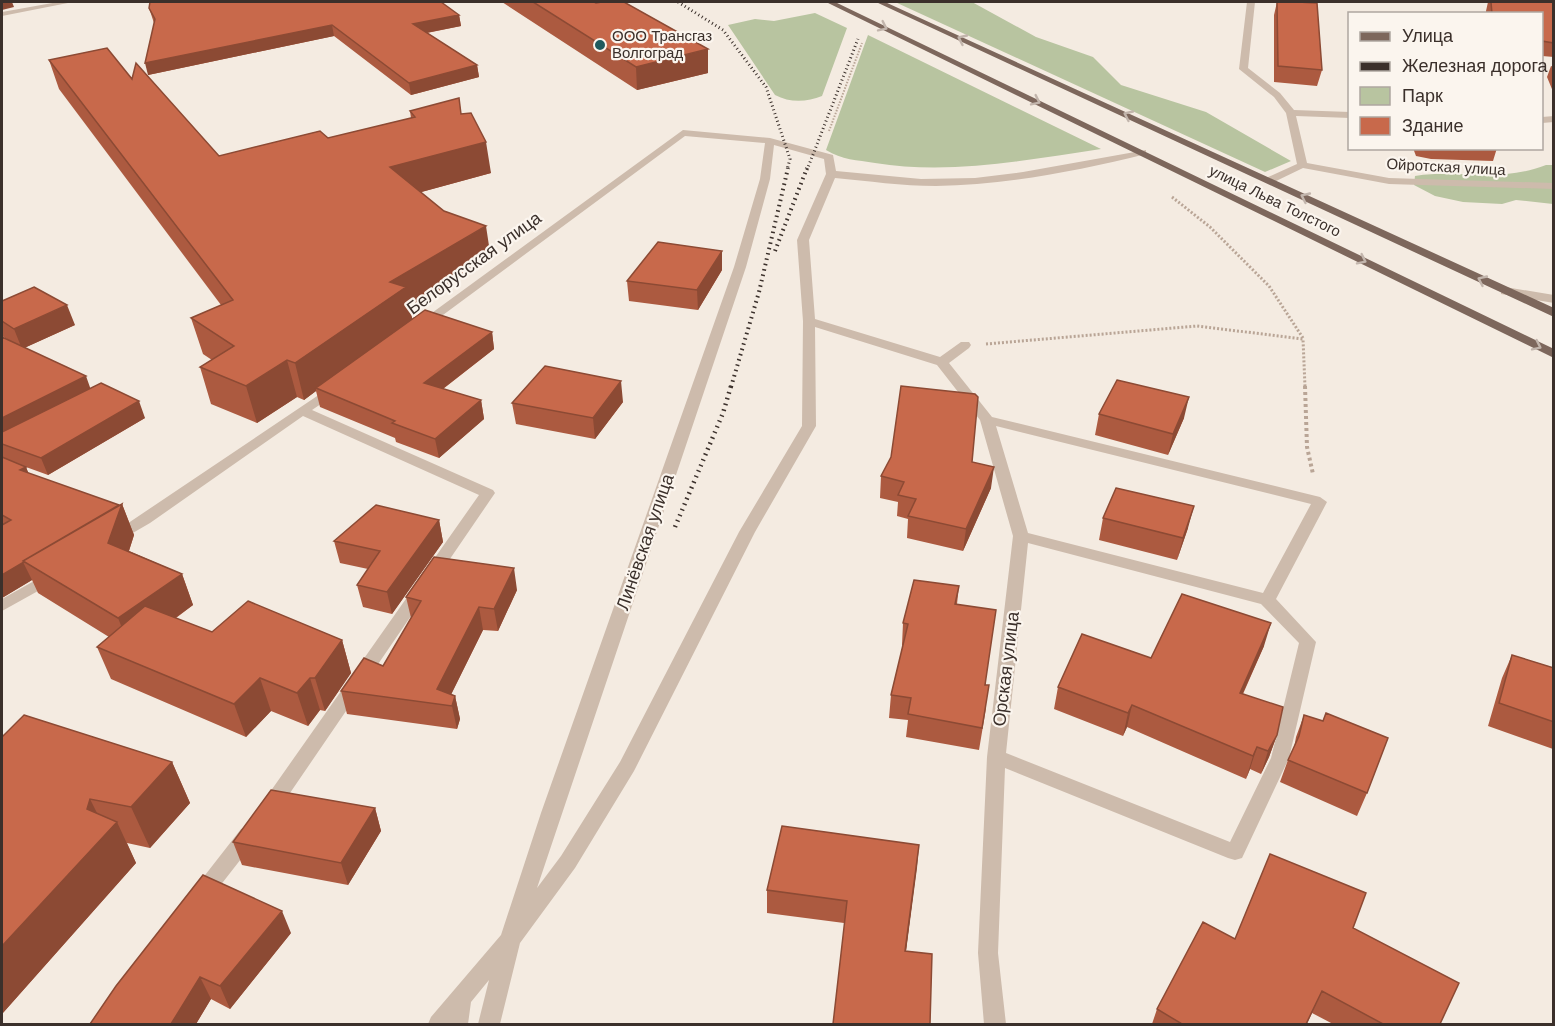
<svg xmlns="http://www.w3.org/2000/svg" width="1555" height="1026" font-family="Helvetica,sans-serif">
<rect width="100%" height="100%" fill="#f4ebe1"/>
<path fill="#b8c4a0" d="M895,2h77l64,35 57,20 28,28 85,27 85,49 -26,11z
M815,13l32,15 -25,68c-15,6 -32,7 -47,-1l-47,-70 27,-6 19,2z
M868,35l233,114c-74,11 -151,26 -226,14 -18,-3 -33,-3 -49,-13z
M1546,165h7v39l-37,-4 -14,4 -39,-2 -28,-6 -21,-11 1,-9c46,-7 85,7 131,-11z"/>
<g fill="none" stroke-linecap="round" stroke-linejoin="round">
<path stroke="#b9a596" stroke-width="2" stroke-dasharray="1.5 1.5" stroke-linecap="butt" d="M829,131l33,-88"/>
<path stroke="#b9a596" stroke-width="3" stroke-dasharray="2 2" stroke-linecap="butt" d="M1172,197l38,30 59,59 34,52
M986,344l211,-18 106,13 2,48"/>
<path stroke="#b9a596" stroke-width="4" stroke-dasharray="3 3" stroke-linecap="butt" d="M1305,386l2,61 6,27"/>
<path fill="#cdbbac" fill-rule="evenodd" d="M58,2h15l-71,14v-4z
M1247,2h8l-7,66 32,25 14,17 56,2v6l-54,-2 11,47 82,15 165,5v6l-165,-5 -86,-16 -29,14h-8v-4l31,-14 -11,-51 -12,-16 -35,-28z
M1554,116v6l-12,1v-6z
M683,130l87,8 63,17 3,16 85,8 54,-1 48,-6 123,-22v4c-69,17 -140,31 -210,32 -34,0 -68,-5 -101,-8l-26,62 6,79 125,38 21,-15h8l2,3 -2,3 -20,15 43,54 328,80 7,5 -51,97 40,43 -27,116 -47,100 -7,2 -7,-2 -223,-90 -7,185 8,71h-22l-6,-71 9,-196 26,-221 -33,-116 -43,-55 -122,-38 1,99 -61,106 -121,239 -59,97 -55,75 -20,81h-22l11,-44 -18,22 -3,22h-40l3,-7 70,-82 40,-122 193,-546 26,-88 5,-36 -80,-7 -261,193 -4,1 -6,-4zM774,145l50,14 2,15 -29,66 6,81 -1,105 -63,106 -119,230 -59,94 -24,32 209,-621 24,-88zM996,426l315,78 -48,89 -235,-60zM1028,543l233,61 38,39 -28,115 -41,84 -224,-89z
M1505,287l49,8v8l-53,-9v-6z
M335,384l5,1 2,3 -2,3 -28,19 181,80 2,3 -218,319 -7,3 -7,-3 -2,-5 2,-5 216,-307 -176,-79 -153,107 -31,18 -5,2 -8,-5z
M50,572l6,1 2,4 -2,4 -54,30v-12z
M248,827l7,2 3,6 -3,6 -46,59 -7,3 -7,-3 -3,-6 3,-6 46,-59z"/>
<path fill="#7d675c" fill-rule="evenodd" d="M826,2h9l719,347v9z
M876,2h9l669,306v9z"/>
<path stroke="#3b302b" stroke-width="3" stroke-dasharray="1 3" stroke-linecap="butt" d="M678,2l45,28 43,57 24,72 -3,11
M807,170l51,-131"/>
<path stroke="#3b302b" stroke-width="4" stroke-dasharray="1.5 4" stroke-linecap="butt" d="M775,251l32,-83
M731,387l28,-95 29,-124"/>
<path stroke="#3b302b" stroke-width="4.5" stroke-dasharray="1.5 4.5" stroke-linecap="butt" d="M675,527l48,-114 8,-27"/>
</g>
<path fill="#ac5a40" d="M502,2h92l114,71 -71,17z
M1277,2l45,68 -5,16 -43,-4v-67z
M1488,2h66v55l-12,-1v-42h-56v-3z
M149,8l310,7 2,11 -34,7 50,32 2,12 -68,18 -77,-59 -186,39 6,-52z
M49,60l83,19 87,77 109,-18 83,-20 -1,-7 51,3 30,59 -70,19 70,67 -81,50 2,10 80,13 2,17 -51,40 38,11 3,19 -45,39 -43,-16 -1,-4 -75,-31 -4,-16 -12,9 -7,-3 -40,26 -46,-19 -11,-37 12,-7 -9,-6 -12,-36 30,-13 -162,-216z
M1551,66l3,1v27l-7,-17z
M1413,148h84l-4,13 -62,-2 -15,-3z
M722,270l-24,40 -69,-9 -2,-20z
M2,301l73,24 -51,23 66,41 55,29 -97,57 -22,-8 2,6 91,33 3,-2 12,31 -5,16 53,23 11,31 -17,13 36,14 130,8 9,33 -26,38 -5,-1 -12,16 -37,-15 -25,26 -135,-58 -14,-32 12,-10 -71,-44 -6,-13 -30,18v-261l8,4 -8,-5z
M623,402l-28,37 -79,-15 -4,-21z
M1099,414l85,4 -16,37 -73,-20z
M972,462l19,26 -28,63 -56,-13 1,-19 -11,-3 1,-14 -18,-4 1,-22z
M1103,518l85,10 -11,32 -78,-20z
M439,520l4,22 -51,72 -29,-7 -6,-22 11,-16 -28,-6 -6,-22z
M959,586l-2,18 29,81v23l-7,42 -73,-13 2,-17 -19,-2 2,-23 12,-50h-1l1,-22z
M517,590l-19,41 -15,-1 -32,64 4,2 5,23 -3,10 -110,-15 -6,-23 42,-25 28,-48 -5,-21z
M1264,646l-21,48 34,41 -8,22 -8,17 -11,-5 -4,10 -119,-52 -4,9 -69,-27 4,-22 93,-29z
M1512,655l42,13 -1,81 -65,-23 14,-48z
M1304,715l19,6 44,72 -10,23 -77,-34 8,-22 6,-12 2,-11z
M2,737l170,25 18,41 -40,45 -23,-5 9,20 -134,151z
M375,808l6,23 -33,54 -106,-20 -9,-23z
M919,845l-13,106 -62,-28 -77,-10v-23z
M1353,928l87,96h-107l-21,-11 -5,11h-155l5,-15 78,-70z
M291,933l-61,76 -19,-10 -15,25h-106z"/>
<path fill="#8c4a34" d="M2,2h10l2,5 -12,3z
M459,15l2,11 -46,9 -2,-11z
M332,25l2,11 -186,39 -3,-12z
M708,49v24l-71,17 -1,-23z
M477,65l2,12 -68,18 -2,-12z
M486,142l5,31 -95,26 -6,-32z
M486,226l5,33 -81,50 3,13 -97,66v3l-12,9 -9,-37 95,-81z
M722,251v19l-24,40 -1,-20z
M67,305l8,20 -53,24 -8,-20z
M492,332l2,17 -67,52 -3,-18z
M287,360l10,37 -40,26 -11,-37z
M86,376l6,17 -90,46v-21z
M621,381l2,21 -28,37 -2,-21z
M1189,397l-5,21 -16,37 5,-21z
M481,400l3,19 -45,39 -4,-19z
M139,401l6,17 -97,57 -7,-17z
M26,467l7,17 -13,-14z
M994,467l-3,21 -28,63 3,-22z
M122,504l12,31 -13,40 -13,-32z
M1194,506l-6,22 -11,32 6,-22z
M439,520l4,22 -51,72 -5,-22z
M23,562l9,18 -30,18v-23z
M514,568l3,22 -19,41 -4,-22z
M182,574l11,31 -62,45 -13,-32z
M479,607l4,23 -37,75 -9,-16z
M1271,623l-7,23 -31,69 7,-22z
M342,640l9,33 -26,38 -10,-33z
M260,678l11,33 -25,26 -12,-33z
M310,678l10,32 -12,16 -11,-33z
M455,696l5,23 -3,10 -5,-23z
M1132,705l-5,22 -4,9 5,-23z
M1277,735l-8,22 -8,17 7,-23z
M1257,747l-7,22 -4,10 7,-23z
M172,762l18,41 -40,45 -19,-41z
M90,799l17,34 10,-11 19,41 -134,151v-68l85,-137z
M375,808l6,23 -33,54 -7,-22z
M919,845l-2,23 -14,106 2,-23z
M282,911l9,22 -61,76 -10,-23z
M200,977l11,22 -15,25h-25z"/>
<path fill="#c8694b" stroke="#8c4a34" stroke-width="1.5" d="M150,2h291l18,13 -46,9 64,41 -68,18 -77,-58 -187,38 10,-44 -6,-11z
M533,2h61l2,1 6,-1h22l84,47 -72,18z
M1277,2h20l20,1 5,67 -44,-4z
M1491,2h63v41l-12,-2v-27h-50z
M107,48l25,31 4,-16 83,93 101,-25 8,7 87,-21 -5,-6 49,-13 2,16 10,-1 15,29 -96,25 54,44 42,15 -96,56 16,5 -111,76 -8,-3 -41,26 -46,-19 34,-21 -43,-28 42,-18 -184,-240z
M658,242l64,9 -25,39 -70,-9z
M34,287l33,18 -53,24 -12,-8v-20z
M425,310l67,22 -68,51 57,17 -46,39 -43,-16 3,-2 -79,-33z
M2,337l84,39 -84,42z
M545,366l76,15 -28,37 -81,-15z
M1117,380l72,17 -16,37 -74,-20z
M101,383l38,18 -98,57 -39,-14v-12z
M901,386l74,8 3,3 -6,65 22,5 -28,62 -58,-13 8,-17 -18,-4 6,-13 -23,-6 10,-19z
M2,457l24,10 -6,3 99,35 -96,56 1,1 -22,13v-50l9,-5 -9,-5z
M1116,488l78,18 -11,32 -80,-20z
M122,504l-14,39 74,31 -64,44 -95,-57z
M376,505l63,15 -52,72 -30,-7 23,-34 -46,-10z
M434,557l80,11 -20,41 -15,-2 -42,82 18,7 -3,10 -111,-15 23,-33 19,8 38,-65 -15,-4z
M914,580l45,6 -4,18 41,6 -11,75h4l-7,43 -74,-14 3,-16 -20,-3 17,-71 -5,-1z
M1182,594l89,29 -31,70 43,14 -6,28 -9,16 -11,-4 -4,9 -121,-51 -4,8 -70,-26 24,-53 69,24z
M248,601l94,39 -27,38h-5l-13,15 -37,-15 -26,26 -137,-57 48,-41 67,26z
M1512,655l42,13v54l-55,-19z
M1326,713l62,25 -21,55 -79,-33 11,-24 5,-21 19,6z
M24,715l148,47 -41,45 -41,-8 -3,10 30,13 -115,124v-209z
M271,790l104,18 -34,55 -108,-21z
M782,826l137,19 -14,106 27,3 -2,70h-97l14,-123 -80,-11z
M1270,854l96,39 -13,35 106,55 -19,41h-57l-61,-33 -16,33h-124l-25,-15 46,-87 32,17z
M203,875l79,36 -62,75 -20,-9 -29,47h-81l26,-38z"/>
<defs><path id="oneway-chevron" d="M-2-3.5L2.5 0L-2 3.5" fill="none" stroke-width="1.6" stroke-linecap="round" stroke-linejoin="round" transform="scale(1.5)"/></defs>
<g stroke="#c2b5ac">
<use href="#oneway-chevron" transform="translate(883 27) rotate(26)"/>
<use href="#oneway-chevron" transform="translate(962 39) rotate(-155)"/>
<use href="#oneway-chevron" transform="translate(1036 101) rotate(26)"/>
<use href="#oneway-chevron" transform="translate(1128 115) rotate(-155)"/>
<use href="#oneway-chevron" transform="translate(1305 197) rotate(-155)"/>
<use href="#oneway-chevron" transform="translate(1362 260) rotate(26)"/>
<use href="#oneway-chevron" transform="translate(1482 280) rotate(-155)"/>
<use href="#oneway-chevron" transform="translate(1537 346) rotate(26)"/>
</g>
<circle fill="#1f5a5e" stroke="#fbf5ee" stroke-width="2" cx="600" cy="45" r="6"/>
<g text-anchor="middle" stroke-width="4.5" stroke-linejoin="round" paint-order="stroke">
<g font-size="15" fill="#3b302b" stroke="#fbf5ee" text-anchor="start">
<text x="612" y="41">ООО Трансгаз<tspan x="612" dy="17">Волгоград</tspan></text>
</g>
<g font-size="15" fill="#3b302b" stroke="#fbf5ee">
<text transform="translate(1446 167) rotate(3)" y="5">Ойротская улица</text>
<text transform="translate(1275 201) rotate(26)" y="5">улица Льва Толстого</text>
</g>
<g font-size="18" fill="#3b302b" stroke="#fbf5ee">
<text transform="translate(474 263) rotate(-36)" y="6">Белорусская улица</text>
<text transform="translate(645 542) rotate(-71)" y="6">Линёвская улица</text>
<text transform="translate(1006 669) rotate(-83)" y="6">Орская улица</text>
</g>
</g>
<rect width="1555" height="1026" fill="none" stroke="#3b302b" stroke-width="6"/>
<rect x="1348" y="12" width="195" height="138" fill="#fbf5ee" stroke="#aea6a0" stroke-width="1.5"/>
<rect x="1360" y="32" width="30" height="9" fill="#7d675c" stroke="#aea6a0" stroke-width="1.5"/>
<text x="1402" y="42" font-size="18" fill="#3b302b">Улица</text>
<rect x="1360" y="62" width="30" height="9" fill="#3b302b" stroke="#aea6a0" stroke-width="1.5"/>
<text x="1402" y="72" font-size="18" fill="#3b302b">Железная дорога</text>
<rect x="1360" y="87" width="30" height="18" fill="#b8c4a0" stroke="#aea6a0" stroke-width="1.5"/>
<text x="1402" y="102" font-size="18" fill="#3b302b">Парк</text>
<rect x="1360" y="117" width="30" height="18" fill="#c8694b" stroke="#aea6a0" stroke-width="1.5"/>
<text x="1402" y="132" font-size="18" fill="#3b302b">Здание</text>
</svg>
